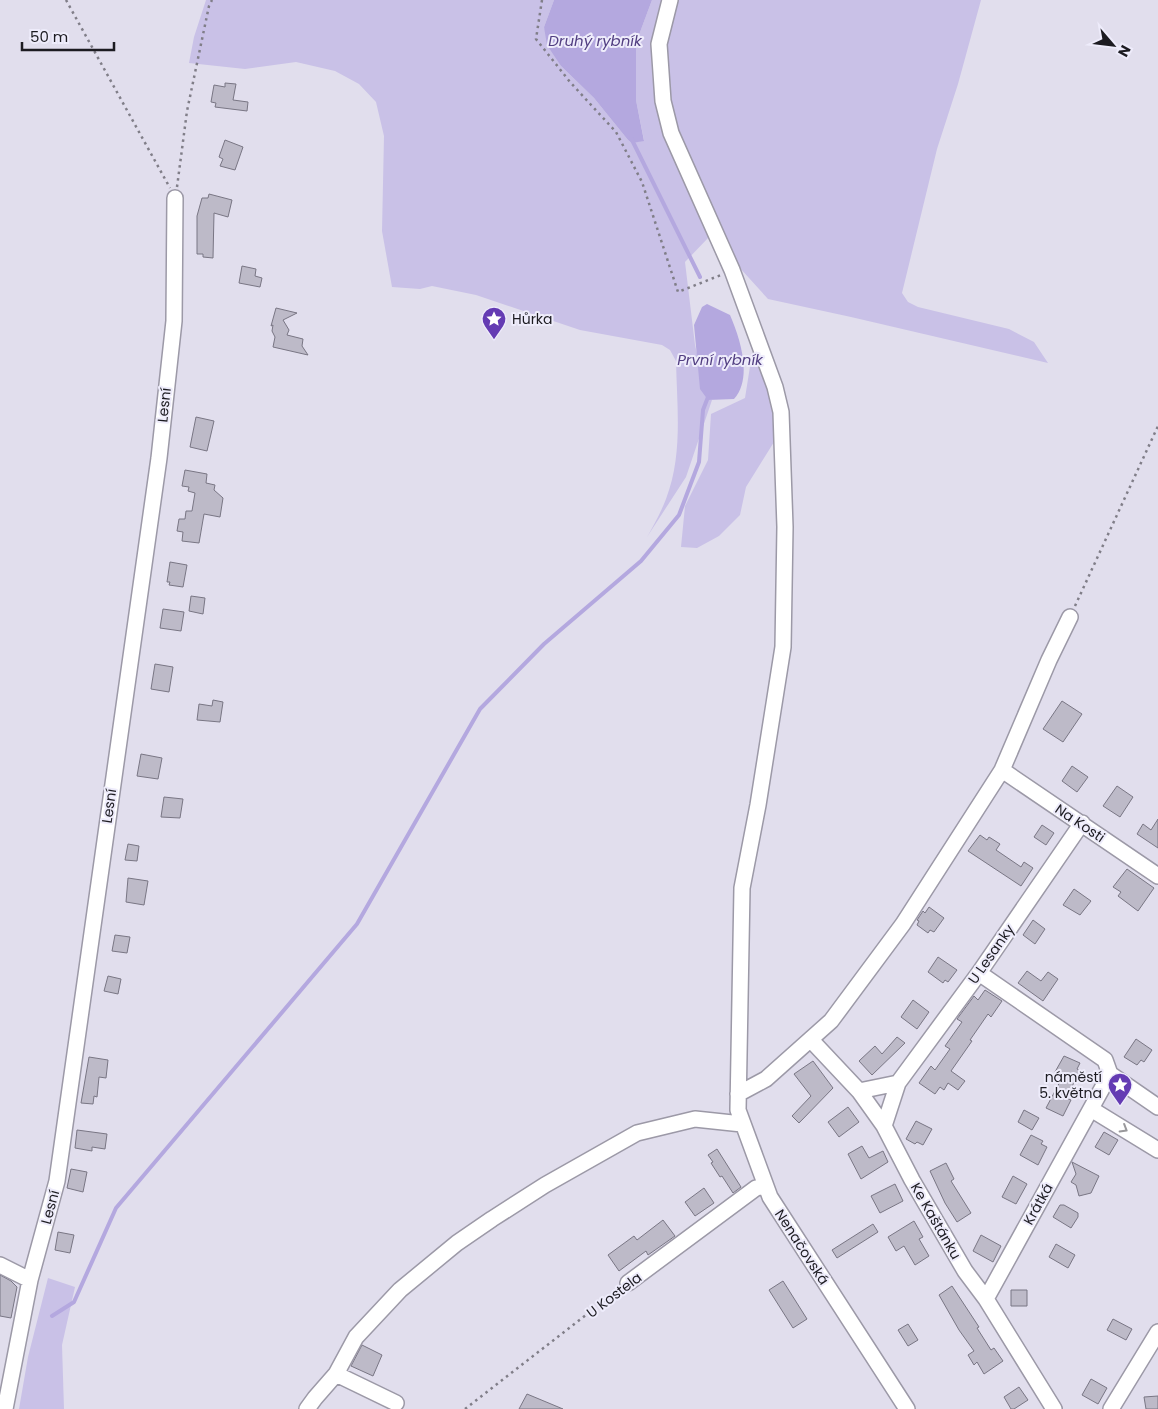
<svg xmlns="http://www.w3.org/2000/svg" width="1158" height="1409" font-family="Poppins,sans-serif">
<rect width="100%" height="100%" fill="#e1deed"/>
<path fill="#c9c1e7" d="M206,0h348l-10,27 17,39 33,32 34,42 4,3 12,-3 -8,-40v-57l16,-43h11c-4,14 -10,30 -11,45 -5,69 30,131 57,192l-24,25 10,83 13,55h4l-26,77 -39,60c7,-12 14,-25 19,-38 17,-44 11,-91 10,-138l-6,-11 -8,-5 -82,-15 -104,-35 -44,-9 -12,3 -28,-2 -10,-56 2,-95 -8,-34 -17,-18 -24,-13 -39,-9 -51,7 -56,-6 5,-26z
M678,0h303l-23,84 -21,65 -35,144 6,9 10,5 91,22 25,13 14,21 -197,-46 -83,-18 -29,-32 -60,-136 -8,-31 -4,-55z
M752,354l13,26 8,36 1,26 -28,45 -6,28 -21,21 -22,12 -16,-1 4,-41 23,-46 3,-46 34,-16z
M48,1278l27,9 -13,58 2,64h-45l9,-52z"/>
<path fill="#b4a8df" d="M554,0h98l-16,43v57l8,41 -12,2 -4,-3 -34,-42 -33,-32 -14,-21 -3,-18z
M707,304l23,11c10,23 23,63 4,84l-26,1 -8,-11 -6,-64 8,-18z"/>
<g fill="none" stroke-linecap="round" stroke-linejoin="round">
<path stroke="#b4a8df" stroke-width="4" d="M631,138l69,139
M52,1316l22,-14 42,-94 241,-284 123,-215 64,-65 97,-83 38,-46 20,-53 4,-52 5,-13"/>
</g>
<path fill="#bdbac8" stroke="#797684" d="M225,83l11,1 -3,16 15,2 -1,9 -32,-4 1,-4 -5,-1 3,-17 11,2z
M225,140l18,7 -8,23 -15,-4 3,-7 -4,-2z
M209,194l23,6 -4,17 -14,-4 -1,45 -10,-1v-3h-6v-38l5,-18h6z
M242,266l14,3 -1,7 7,2 -2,9 -21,-4z
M276,308l21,5 -14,7 6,10 -2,5 16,4 -1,7 6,9 -35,-8 2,-10 -3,-6 1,-6 -2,1z
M196,417l18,4 -7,30 -17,-4z
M185,470l22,4 -1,9 9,2 -1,5 9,8 -3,19 -16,-3 -5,29 -17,-2 1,-9 -6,-1 2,-12h6l1,-8h6l3,-18 -7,-2 1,-4 -7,-1z
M170,562l17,3 -4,22 -14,-2 1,-3h-3z
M191,596l14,2 -2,16 -14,-3z
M163,609l21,3 -3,19 -21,-3z
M155,664l18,3 -4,25 -18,-3z
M213,700l10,2 -3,20 -23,-2 2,-16 13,2z
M1062,701l20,13 -19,28 -20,-13z
M141,754l21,4 -4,21 -21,-3z
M1072,766l16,11 -11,15 -15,-11z
M1117,786l16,11 -13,20 -17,-11z
M164,797l19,2 -3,19 -19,-1z
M1158,819v29l-21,-14 6,-10 8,6z
M1042,825l12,8 -8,12 -12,-8z
M980,835l7,5 2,-3 11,7 -4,6 25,17 3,-5 9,6 -12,18 -53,-35z
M128,844l11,2 -2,15 -12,-1z
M1127,869l27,19 -16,23 -20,-15 3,-4 -8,-5z
M128,878l20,3 -4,24 -18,-3z
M1074,889l17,12 -11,14 -17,-10z
M929,907l15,11 -10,14 -4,-2 -2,3 -11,-8 2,-4 -2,-1 6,-9 2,2z
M1033,920l12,9 -10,15 -12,-9z
M115,935l15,2 -3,16 -15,-2z
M938,957l19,13 -9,12 -3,-2 -2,3 -15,-11z
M1027,971l14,10 7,-9 10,7 -15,22 -25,-18z
M108,976l13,3 -3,15 -14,-3z
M985,990l17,11 -11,16 -3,-3 -18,26 2,1 -21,30 14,10 -7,9 -10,-7 -4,7 -4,-3 -5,7 -16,-11 12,-17 4,4 15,-21 -5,-3 17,-24 -5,-3 17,-23 4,4z
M913,1000l16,12 -12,17 -16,-12z
M897,1037l8,6 -33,32 -13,-14 16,-15 7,8z
M1136,1039l16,11 -8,12 -3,-2 -4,5 -13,-8z
M1064,1056l16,7 -3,6 3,2 -14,27 5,2 -8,16 -17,-8 17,-32 -8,-4z
M89,1057l19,3 -2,18 -7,-1 -2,20 -3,-1 -1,8 -12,-1z
M813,1061l20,27 -34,35 -7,-7 19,-20 -17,-22z
M848,1107l11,15 -20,15 -11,-15z
M1024,1110l15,8 -7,12 -14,-8z
M916,1121l16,8 -9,16 -6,-3 -2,2 -9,-5z
M77,1130l30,4 -2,15 -13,-2v4l-17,-3z
M1104,1132l14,8 -9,15 -14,-8z
M1031,1135l12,6 -2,3 6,3 -9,18 -18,-10z
M862,1146l7,12 14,-7 5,11 -27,17 -13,-25z
M717,1149l24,38 -8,6 -11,-17 -2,1 -9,-14 2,-1 -5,-7z
M1072,1162l27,14 -8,17 -12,3 -3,-11 -5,-3 5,-8z
M946,1163l8,16 -3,2 20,32 -14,9 -12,-19 -15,-32z
M71,1169l16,3 -4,20 -16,-4z
M1013,1176l14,8 -11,20 -14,-7z
M895,1184l8,17 -23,12 -9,-17z
M704,1188l10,15 -19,13 -10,-14z
M1060,1205h4l14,8v4l-7,11 -18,-11z
M663,1220l12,16 -27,19 -2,-4 -27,20 -11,-16 26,-19 3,4z
M914,1221l9,16 -4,2 10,17 -14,9 -11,-19 -8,5 -8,-14z
M873,1224l5,8 -41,26 -5,-8z
M58,1232l16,3 -4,18 -15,-3z
M981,1235l20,11 -8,16 -20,-11z
M1056,1244l19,11 -7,13 -19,-11z
M0,1275l11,6 6,6 -6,31 -11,-2z
M783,1281l24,38 -14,9 -24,-38z
M952,1286l27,41 -2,1 14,22 3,-2 9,13 -19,13 -7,-12 -3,3 -6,-10 6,-4 -15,-21 -20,-35z
M1011,1290h16v16h-16z
M1113,1319l19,10 -6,11 -19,-10z
M908,1324l10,16 -10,6 -10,-16z
M362,1345l20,10 -9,21 -22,-10z
M1091,1379l16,9 -9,16 -16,-9z
M1019,1387l9,13 -14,9h-3l-7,-12z
M527,1394l36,15h-44z
M1158,1396v13h-12l-2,-12z"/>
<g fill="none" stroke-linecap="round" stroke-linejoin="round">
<defs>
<path id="minor" d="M670,0l-11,44 4,57 8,32 61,137 43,117 6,25 4,115 -2,120 -25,158 -16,83 -4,222 32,87 137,212
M1002,770l156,106
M979,973l126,87 5,14
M811,1040l48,51 25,35 28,54 53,91 21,28 68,110
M1110,1074l48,33
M859,1091l39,-8
M738,1094l28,-15 65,-58 72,-97 99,-154 47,-110 21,-43
M1091,1109l67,41
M884,1126l14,-43 81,-110 103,-150
M0,1265l30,15
M628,1283l128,-95 9,-2
M986,1299l124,-225
M336,1374l60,29
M5,1409l25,-129 27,-99 102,-723 15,-137 1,-123
M307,1409l8,-11 21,-24 20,-37 44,-47 57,-47 35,-24 53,-34 92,-52 58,-14 47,5
M1111,1409l47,-77"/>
</defs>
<use href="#minor" stroke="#9c99a7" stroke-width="18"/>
<path stroke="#807e88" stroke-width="2.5" stroke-dasharray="2.5 4" stroke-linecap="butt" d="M66,0l104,188
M542,0l-6,39 34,43 46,50 26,50 36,110 43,-17
M177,187l10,-76 22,-105 3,-6
M1075,606l83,-180
M465,1409l153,-119"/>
<use href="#minor" stroke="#fff" stroke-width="15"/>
</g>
<defs><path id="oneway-chevron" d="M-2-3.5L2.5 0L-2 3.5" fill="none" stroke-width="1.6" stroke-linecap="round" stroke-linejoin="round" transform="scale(1.25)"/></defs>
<use stroke="#99989b" href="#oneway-chevron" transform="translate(1124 1129) rotate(31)"/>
<defs>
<symbol id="sight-pin" viewBox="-11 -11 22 30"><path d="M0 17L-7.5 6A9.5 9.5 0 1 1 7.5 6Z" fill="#643bb3" stroke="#eeecfb"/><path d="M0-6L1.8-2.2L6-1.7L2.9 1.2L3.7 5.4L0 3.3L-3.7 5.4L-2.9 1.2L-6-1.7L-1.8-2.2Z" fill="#fff"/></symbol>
</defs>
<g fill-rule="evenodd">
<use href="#sight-pin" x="480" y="305" width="28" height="38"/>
<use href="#sight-pin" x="1106" y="1071" width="28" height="38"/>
</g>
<g text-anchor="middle" stroke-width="4" stroke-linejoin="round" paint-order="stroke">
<g font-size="14" fill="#1c1b21" stroke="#eeecfb" text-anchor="start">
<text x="512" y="324">Hůrka</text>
<text x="1102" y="1082" text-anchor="end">náměstí<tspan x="1102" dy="16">5. května</tspan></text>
</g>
<g font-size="14" fill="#1c1b21" stroke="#eeecfb">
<text transform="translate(164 405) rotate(-84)" y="5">Lesní</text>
<text transform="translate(109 806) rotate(-82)" y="5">Lesní</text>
<text transform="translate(1080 823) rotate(34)" y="5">Na Kosti</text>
<text transform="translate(991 954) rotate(-55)" y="5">U Lesanky</text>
<text transform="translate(1038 1204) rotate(-61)" y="5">Krátká</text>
<text transform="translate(50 1207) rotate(-75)" y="5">Lesní</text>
<text transform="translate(936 1221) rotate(60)" y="5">Ke Kaštánku</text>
<text transform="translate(802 1247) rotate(57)" y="5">Nenačovská</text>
<text transform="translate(614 1295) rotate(-37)" y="5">U Kostela</text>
</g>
<g font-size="15" font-style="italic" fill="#523f82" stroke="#eeecfb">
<text x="595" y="46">Druhý rybník</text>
<text x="720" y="365">První rybník</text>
</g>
</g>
<g transform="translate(1113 45) rotate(118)" stroke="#eeecfb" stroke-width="4" paint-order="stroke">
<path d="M0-4L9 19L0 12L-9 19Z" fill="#1c1b21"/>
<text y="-8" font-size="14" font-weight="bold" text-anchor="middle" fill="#1c1b21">N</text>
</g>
<path d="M22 42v8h92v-8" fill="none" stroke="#1c1b21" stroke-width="2.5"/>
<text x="30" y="42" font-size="15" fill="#1c1b21" stroke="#eeecfb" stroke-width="4" paint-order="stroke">50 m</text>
</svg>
